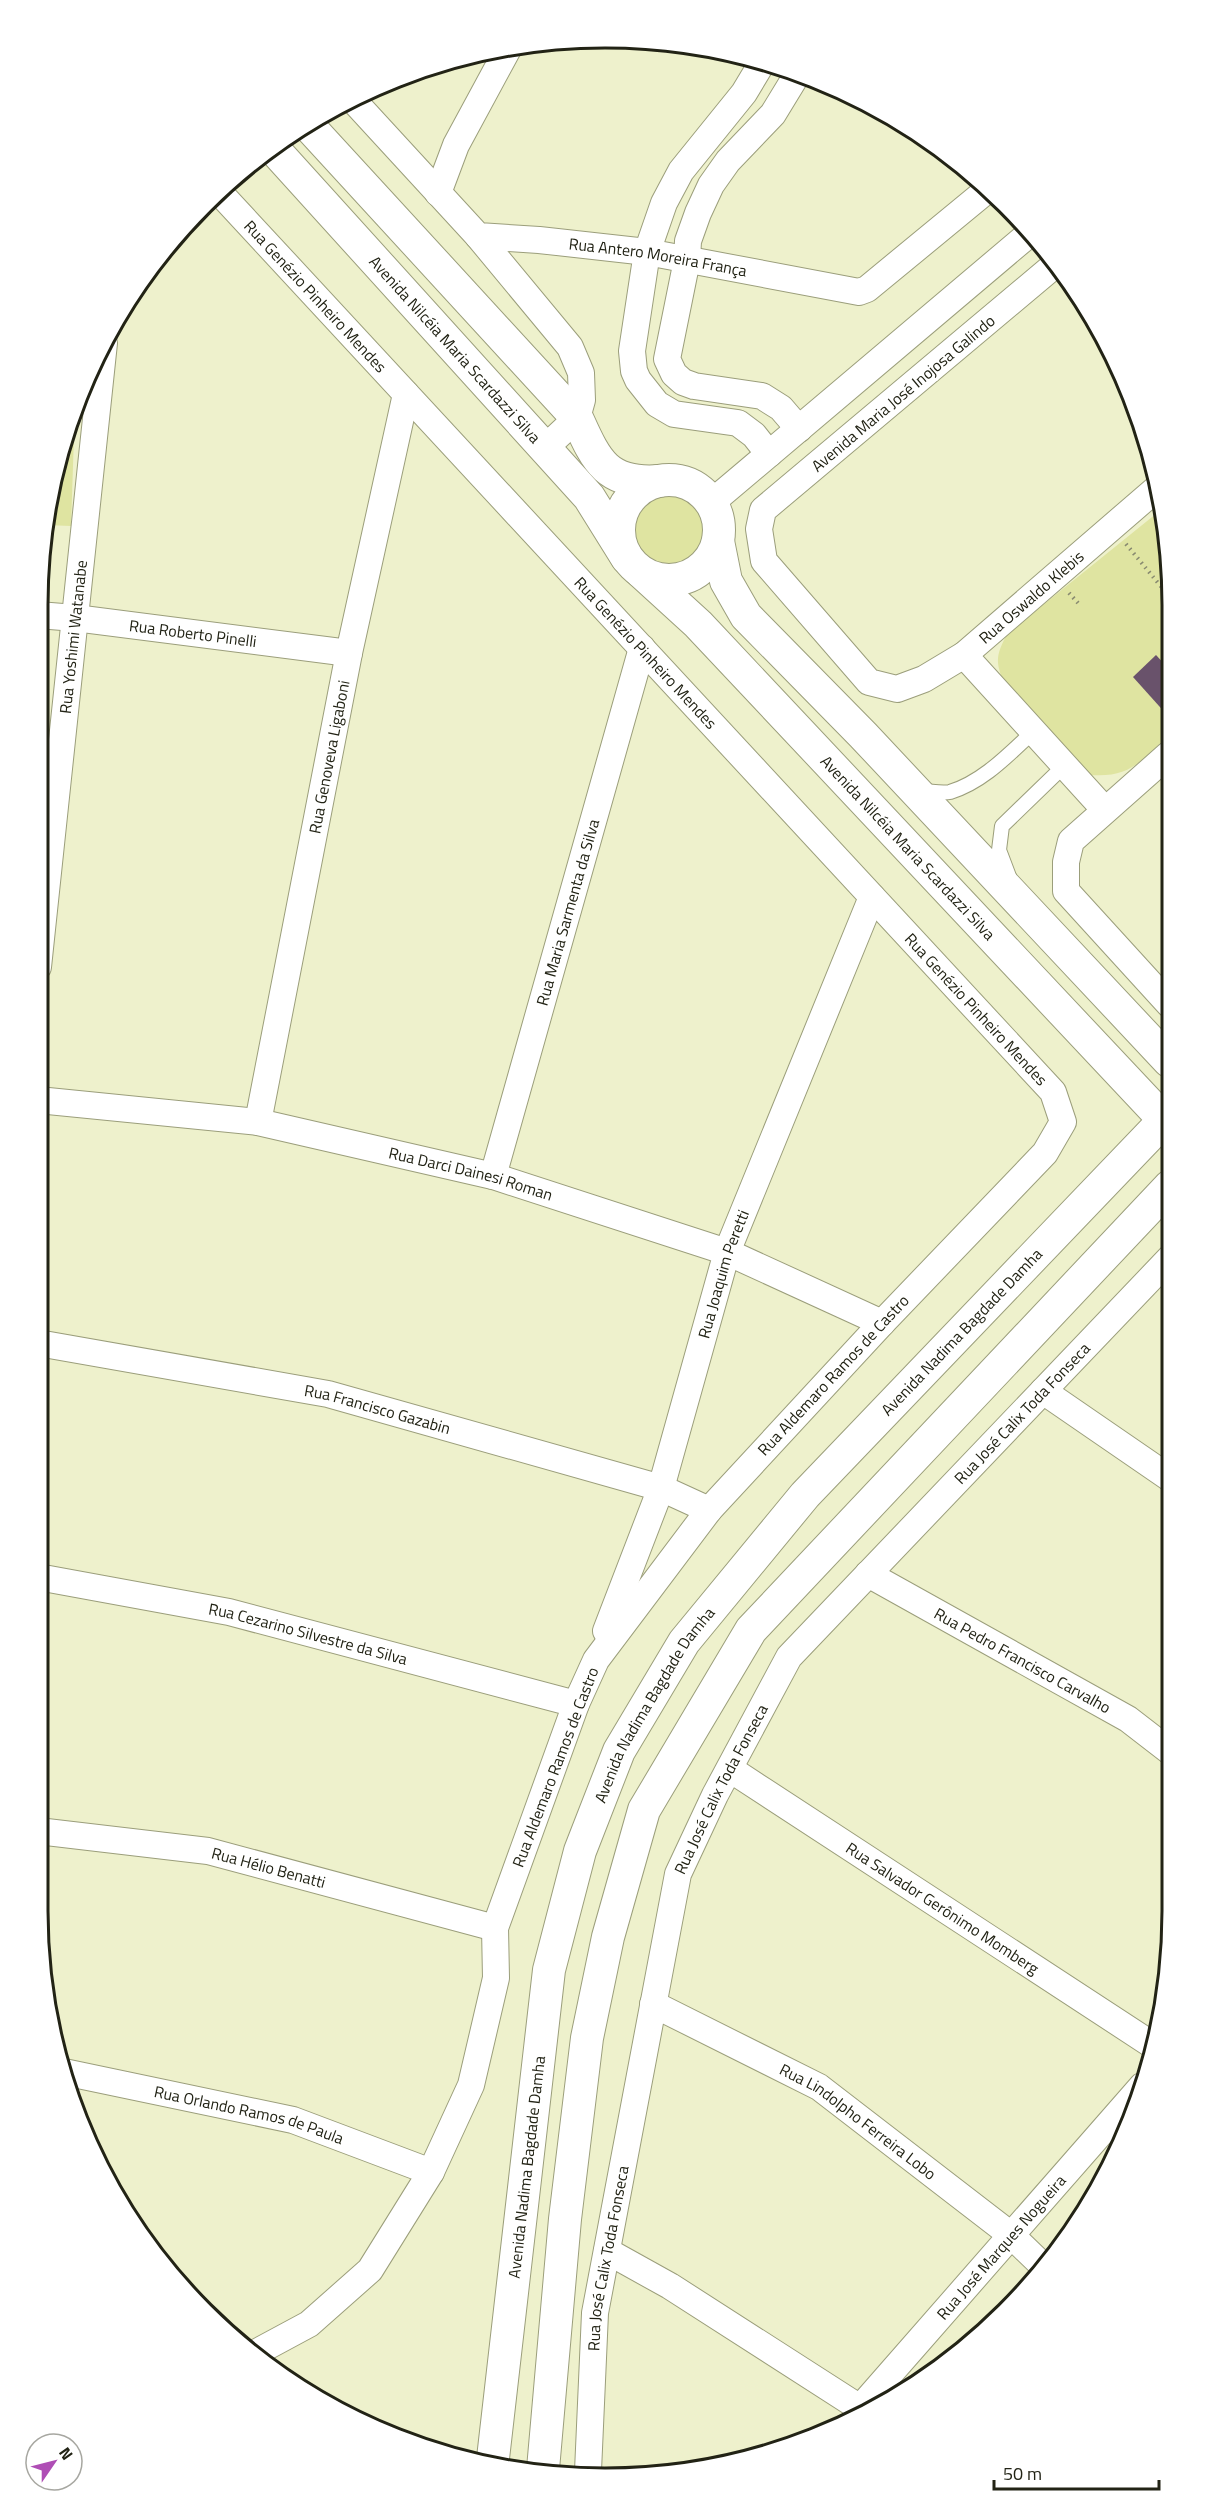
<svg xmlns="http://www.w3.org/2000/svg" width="1210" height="2516" font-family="'Titillium Web',sans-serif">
<rect width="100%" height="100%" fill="#eef1cc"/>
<path fill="#dfe4a1" d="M75,406l-4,120 -26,-1 3,-31z
M634 530a35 35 0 1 1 70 0a35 35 0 1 1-70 0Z
M1162,509l6,22v205c-28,25 -37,42 -78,39l-87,-95c-9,-20 -5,-28 4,-46z"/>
<path fill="#69526b" d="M1156,655l12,13v48l-35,-39z"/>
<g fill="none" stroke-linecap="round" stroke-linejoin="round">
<defs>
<path id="service" d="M921,791c9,0 21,3 29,1 33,-10 59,-38 84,-61
M1010,879l-11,-29 3,-24 63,-61"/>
<g id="minor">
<path d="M762,63l-18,30 -63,78 -17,32 -17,49 -15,99 2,20 4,9 19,24 17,10 64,9 16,12 15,19"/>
<path d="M798,73l-25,41 -45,47 -17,24 -13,28 -10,28 -1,19 -20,99 7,15 9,8 11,4 68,10 19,12 18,21"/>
<path id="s1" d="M353,100l125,136 61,4 108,12 212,40 8,-3 119,-98"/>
<path id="s2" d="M219,192l834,900 10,30 -18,31 -163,170 -173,187 -113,150 -20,44 -81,224 1,50 -25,107 -40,87 -61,98 -61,54 -52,28"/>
<path d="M438,193l18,-48 53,-98"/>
<path d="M478,236l92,111 11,26 1,27 -5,18 -32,30"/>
<path id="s3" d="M1057,263l-294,247 -4,19 5,32 105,121 28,7 27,-10 40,-24 192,-166"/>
<path d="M711,503l318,-269"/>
<path id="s4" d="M38,615l37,3 274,35"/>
<path d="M964,655l141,155"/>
<path d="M1168,755l-97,86 -5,21v29l103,113"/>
<path id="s5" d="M38,967l66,-624"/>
<path id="s6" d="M38,1100l220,22 235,54 234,76 155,71"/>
<path id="s7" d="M258,1122l91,-469 57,-259"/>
<path id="s8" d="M493,1176l149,-528"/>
<path id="s9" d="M38,1343l290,51 333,94 48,22"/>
<path d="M1043,1391l128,88"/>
<path id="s10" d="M868,1574l260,145 44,34"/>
<path id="s11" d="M38,1577l191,35 347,92"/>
<path id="s12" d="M606,1631l55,-143 66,-236 145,-355"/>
<path id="s13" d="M730,1769l424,277"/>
<path id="s14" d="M38,1831l170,20 287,77"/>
<path id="s15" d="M653,2004l166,83 192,148 32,31"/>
<path id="s16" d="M64,2072l229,48 138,52"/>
<path d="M607,2251l63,35 190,122 6,6"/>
<path id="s17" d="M860,2408l282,-322"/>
<path id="s18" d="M588,2471l7,-158 83,-439 37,-79 74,-138 381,-399"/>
</g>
<g id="tertiary">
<path d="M307,124l270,294c19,42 29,67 82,63"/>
<path id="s19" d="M272,147l317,350 38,61"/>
<circle cx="669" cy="530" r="50"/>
<path d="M718,541l8,40 20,35 117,119 306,326"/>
<path id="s20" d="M641,572l57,52 472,502"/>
<path id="s21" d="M492,2467l57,-497 31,-119 39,-100 65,-109 121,-147 365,-381"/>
<path d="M543,2469l22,-250 22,-181 21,-101 36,-127 107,-180 419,-444"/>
</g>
</defs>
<use href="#service" stroke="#9b9e7b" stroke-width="16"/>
<use href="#minor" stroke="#9b9e7b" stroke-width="28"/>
<use href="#tertiary" stroke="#9b9e7b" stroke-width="34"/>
<path stroke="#888a70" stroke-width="4" stroke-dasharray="1.5 4.5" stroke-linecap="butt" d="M1126,544l42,51
M1069,593l9,10"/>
<use href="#service" stroke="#fff" stroke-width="14"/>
<use href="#minor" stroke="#fff" stroke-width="26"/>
<use href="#tertiary" stroke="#fff" stroke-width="32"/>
</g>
<g text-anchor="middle" stroke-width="6" stroke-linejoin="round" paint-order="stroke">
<g font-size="16" fill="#222315" stroke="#fff">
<text dy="6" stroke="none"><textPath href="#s1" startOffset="366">Rua Antero Moreira França</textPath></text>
<text dy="6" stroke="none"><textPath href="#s2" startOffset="142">Rua Genézio Pinheiro Mendes</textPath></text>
<text dy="6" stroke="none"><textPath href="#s19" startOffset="273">Avenida Nilcéia Maria Scardazzi Silva</textPath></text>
<text transform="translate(903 393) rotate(-40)" y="6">Avenida Maria José Inojosa Galindo</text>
<text dy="6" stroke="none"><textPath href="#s3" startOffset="789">Rua Oswaldo Klebis</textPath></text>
<text dy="6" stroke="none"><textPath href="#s4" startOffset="156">Rua Roberto Pinelli</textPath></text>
<text dy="6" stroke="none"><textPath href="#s5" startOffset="332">Rua Yoshimi Watanabe</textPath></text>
<text dy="6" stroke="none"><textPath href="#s2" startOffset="628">Rua Genézio Pinheiro Mendes</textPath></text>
<text dy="6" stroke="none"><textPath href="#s7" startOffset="372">Rua Genoveva Ligaboni</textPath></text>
<text dy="6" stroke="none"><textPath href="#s20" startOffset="384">Avenida Nilcéia Maria Scardazzi Silva</textPath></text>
<text dy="6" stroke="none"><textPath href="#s8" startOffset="274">Rua Maria Sarmenta da Silva</textPath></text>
<text dy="6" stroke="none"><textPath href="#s2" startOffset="1114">Rua Genézio Pinheiro Mendes</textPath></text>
<text dy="6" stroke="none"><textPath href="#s6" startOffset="440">Rua Darci Dainesi Roman</textPath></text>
<text dy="6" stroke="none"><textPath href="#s12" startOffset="376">Rua Joaquim Peretti</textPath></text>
<text dy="6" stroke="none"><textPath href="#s21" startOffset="1274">Avenida Nadima Bagdade Damha</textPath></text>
<text transform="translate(833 1375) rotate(-47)" y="6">Rua Aldemaro Ramos de Castro</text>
<text dy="6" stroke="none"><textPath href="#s9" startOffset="346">Rua Francisco Gazabin</textPath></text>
<text dy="6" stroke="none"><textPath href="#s18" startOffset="1186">Rua José Calix Toda Fonseca</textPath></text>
<text dy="6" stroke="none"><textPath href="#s11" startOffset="276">Rua Cezarino Silvestre da Silva</textPath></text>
<text dy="6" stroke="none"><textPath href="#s10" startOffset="177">Rua Pedro Francisco Carvalho</textPath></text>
<text dy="6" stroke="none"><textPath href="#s21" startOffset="788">Avenida Nadima Bagdade Damha</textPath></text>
<text transform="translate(555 1767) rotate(-69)" y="6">Rua Aldemaro Ramos de Castro</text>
<text dy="6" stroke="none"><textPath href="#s18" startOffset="700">Rua José Calix Toda Fonseca</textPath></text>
<text dy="6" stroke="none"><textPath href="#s14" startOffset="234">Rua Hélio Benatti</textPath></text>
<text dy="6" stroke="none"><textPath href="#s13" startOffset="254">Rua Salvador Gerônimo Momberg</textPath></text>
<text dy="6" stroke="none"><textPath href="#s16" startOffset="190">Rua Orlando Ramos de Paula</textPath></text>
<text dy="6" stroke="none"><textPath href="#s15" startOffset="237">Rua Lindolpho Ferreira Lobo</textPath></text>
<text dy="6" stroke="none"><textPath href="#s21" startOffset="302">Avenida Nadima Bagdade Damha</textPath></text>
<text dy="6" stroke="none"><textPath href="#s17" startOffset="214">Rua José Marques Nogueira</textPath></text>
<text dy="6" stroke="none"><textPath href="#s18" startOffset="214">Rua José Calix Toda Fonseca</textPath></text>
</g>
</g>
<path d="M0 0H1210V2516H0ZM605 48H605A557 557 0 0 1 1162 605V1911A557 557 0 0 1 605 2468H605A557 557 0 0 1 48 1911V605A557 557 0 0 1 605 48Z" fill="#fff" fill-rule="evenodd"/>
<path fill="none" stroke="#222315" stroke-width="3" d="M605 48H605A557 557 0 0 1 1162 605V1911A557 557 0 0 1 605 2468H605A557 557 0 0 1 48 1911V605A557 557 0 0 1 605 48Z"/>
<g transform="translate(54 2462) rotate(55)"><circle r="28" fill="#ffffff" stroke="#a7a7a1" stroke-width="1.5"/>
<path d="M0-4.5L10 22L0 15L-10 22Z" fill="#af4eb5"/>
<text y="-9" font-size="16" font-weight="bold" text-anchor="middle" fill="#222315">N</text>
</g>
<path d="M994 2480v9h165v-9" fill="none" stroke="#222315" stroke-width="3"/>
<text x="1003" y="2480" font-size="18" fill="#222315" stroke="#ffffff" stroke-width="4.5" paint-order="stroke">50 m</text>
</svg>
